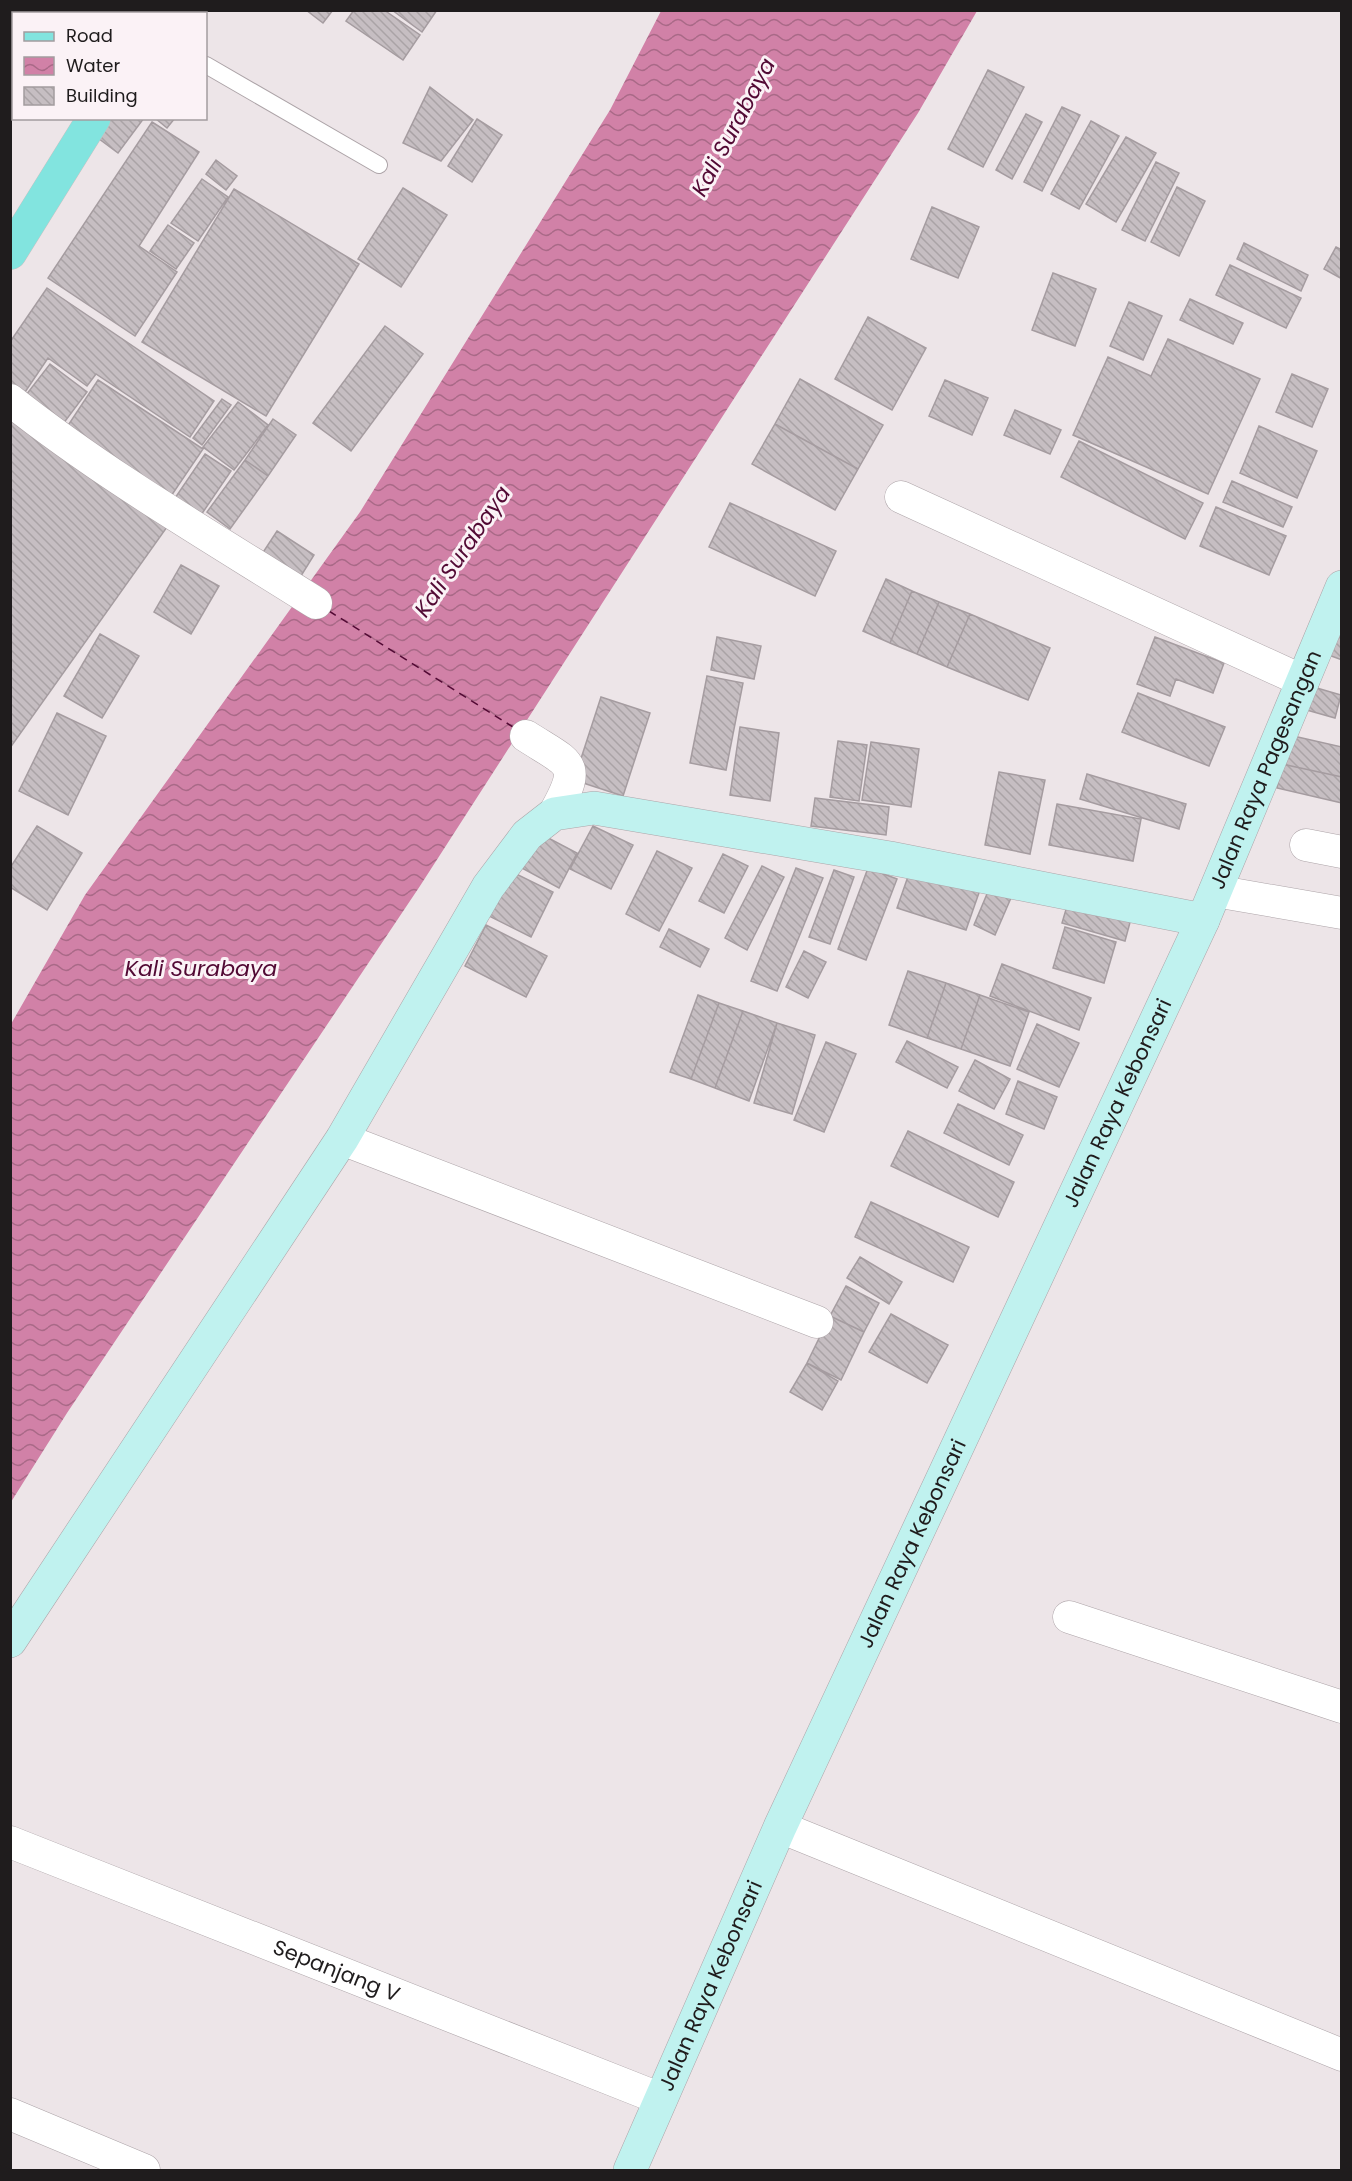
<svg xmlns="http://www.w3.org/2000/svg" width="1352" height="2181" font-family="Poppins,sans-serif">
<defs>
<pattern id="water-waves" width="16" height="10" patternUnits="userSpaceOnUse" patternTransform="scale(1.5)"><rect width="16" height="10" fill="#d181a7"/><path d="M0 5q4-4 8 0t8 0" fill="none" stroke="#a96987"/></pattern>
<pattern id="building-back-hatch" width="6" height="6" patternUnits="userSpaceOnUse" patternTransform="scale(1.5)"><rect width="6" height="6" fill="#c6bec2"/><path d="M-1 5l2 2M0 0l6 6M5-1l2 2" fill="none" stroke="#aaa3a6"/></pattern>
</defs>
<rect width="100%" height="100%" fill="#ede5e8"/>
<path fill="url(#water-waves)" d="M661,11h316l-59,102 -498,773 -353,527 -56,89v-478l74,-129 275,-383 250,-402z"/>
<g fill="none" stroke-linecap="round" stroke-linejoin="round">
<path stroke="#520934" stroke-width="1.5" stroke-dasharray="8 6" stroke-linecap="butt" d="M329,611l184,116"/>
</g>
<path fill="url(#building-back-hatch)" stroke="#a59ca0" stroke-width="1.5" d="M10,10h47l-1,4h-42v5l-4,-2z
M306,10h27l-10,13z
M354,10h30l36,25 -17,25 -57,-39z
M392,10h45l-15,22z
M10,25l4,1v44l-4,7z
M988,70l36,17 -41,80 -35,-18z
M430,87l43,33 -32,41 -38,-18z
M1062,107l18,8 -38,76 -18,-9z
M1026,114l16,8 -30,57 -16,-9z
M112,118h32l-26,35 -20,-15z
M155,118h20l-8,10z
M477,119l25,16 -30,47 -24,-16z
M1091,121l28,15 -40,73 -28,-15z
M152,122l47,30 -60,94 38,26 -42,64 -87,-58z
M1126,137l30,16 -40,69 -30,-18z
M216,160l21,16 -11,14 -20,-16z
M1156,162l23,11 -34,68 -23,-11z
M202,179l26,18 -30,44 -27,-18z
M1177,187l28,14 -26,55 -28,-14z
M403,188l44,27 -46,72 -43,-28z
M234,189l125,75 -93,152 -124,-74z
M932,207l47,20 -21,51 -47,-19z
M168,225l26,18 -18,26 -26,-18z
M1244,243l64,32 -7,16 -64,-32z
M1336,247l6,3v29l-18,-10z
M1230,265l71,33 -15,30 -70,-33z
M1053,273l43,16 -21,57 -43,-16z
M47,288l167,113 -24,36 -94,-63 -9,12 -39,-28 -29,43 -9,-5v-54z
M1190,299l53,24 -10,21 -53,-24z
M1129,302l33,14 -19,44 -33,-14z
M868,317l58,31 -34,62 -57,-31z
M385,326l38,28 -72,97 -38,-28z
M1168,339l92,40 -52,115 -135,-59 35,-78 43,19z
M50,364l37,28 -30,40 -38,-28z
M1292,374l36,15 -16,38 -36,-15z
M800,379l83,46 -25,44 -83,-45z
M98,380l105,69 -38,56 -104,-69z
M945,380l43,18 -16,37 -43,-19z
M222,399l9,6 -29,40 -9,-7z
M238,402l30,23 -34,45 -31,-23z
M10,410l162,110 -162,228z
M1015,410l46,20 -11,24 -46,-19z
M273,419l23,16 -28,41 -23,-16z
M775,424l83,45 -23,41 -83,-46z
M1259,426l58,25 -20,47 -57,-25z
M1079,441l124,62 -18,36 -124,-62z
M205,454l26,17 -30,44 -26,-17z
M245,460l23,16 -38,53 -23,-17z
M1232,481l60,26 -9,20 -60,-25z
M730,503l106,48 -21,45 -106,-49z
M1216,507l70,29 -17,39 -69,-29z
M277,531l37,24 -18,29 -38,-24z
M181,565l38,21 -28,48 -37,-22z
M886,579l26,12 -22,52 -27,-12z
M912,591l27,11 -22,52 -27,-11z
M939,602l31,12 -23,53 -30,-13z
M970,614l80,34 -22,52 -81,-33z
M1342,621v39l-16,-6z
M100,634l39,22 -37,62 -38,-22z
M717,637l44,9 -7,33 -43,-9z
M1155,637l69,26 -11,30 -37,-14 -6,17 -33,-12z
M707,676l36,7 -17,87 -36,-7z
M1310,686l31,9 -6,23 -32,-9z
M1138,693l87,34 -16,39 -87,-34z
M601,697l49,16 -27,83 -49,-16z
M57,713l49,23 -38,79 -49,-24z
M740,727l39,6 -9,68 -40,-6z
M1289,735l53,12v30l-60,-13z
M838,741l29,4 -8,56 -29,-4z
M871,742l48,7 -8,58 -49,-7z
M1282,764l60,13v26l-65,-15z
M999,772l46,8 -15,74 -45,-9z
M1087,774l99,30 -7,25 -99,-30z
M815,798l74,9 -3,28 -75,-9z
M1057,804l84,15 -8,42 -84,-16z
M37,826l45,27 -35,57 -37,-23v-19z
M593,826l40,19 -22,44 -41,-20z
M535,831l42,22 -18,35 -41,-22z
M657,851l35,17 -33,63 -33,-17z
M723,854l25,12 -24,47 -25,-12z
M912,865l69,22 -15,43 -69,-22z
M762,866l22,11 -37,73 -22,-12z
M796,868l27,10 -46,113 -26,-10z
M868,868l29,11 -31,81 -28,-11z
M508,870l45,22 -22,45 -46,-23z
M834,870l20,7 -24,67 -21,-7z
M992,882l22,9 -19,44 -21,-10z
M1070,896l62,19 -7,26 -63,-18z
M486,925l61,31 -21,41 -61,-31z
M1065,927l51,15 -12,41 -51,-15z
M669,929l40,20 -9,18 -40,-20z
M804,951l22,11 -18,36 -22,-11z
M1002,964l89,34 -12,32 -89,-34z
M908,971l38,12 -19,55 -38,-13z
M946,983l34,12 -19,54 -34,-11z
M698,995l21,8 -28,76 -21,-7z
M980,995l49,17 -19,54 -49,-17z
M719,1003l24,8 -28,77 -24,-9z
M743,1011l34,12 -28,78 -34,-13z
M777,1023l38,12 -23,79 -38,-11z
M1037,1024l42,19 -20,44 -42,-18z
M907,1041l51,26 -11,21 -51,-26z
M826,1042l30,12 -32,78 -30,-12z
M975,1060l35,19 -16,30 -35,-18z
M1018,1081l39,16 -13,32 -38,-15z
M958,1104l65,31 -14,30 -65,-32z
M908,1131l106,51 -16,35 -107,-51z
M871,1202l98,45 -16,35 -98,-45z
M860,1257l42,25 -13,22 -42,-26z
M846,1286l33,17 -15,29 -34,-16z
M891,1314l57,31 -21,38 -58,-31z
M830,1316l34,16 -23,48 -34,-17z
M807,1363l31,18 -16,29 -32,-18z"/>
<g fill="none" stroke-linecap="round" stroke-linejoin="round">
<defs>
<path id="lane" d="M206,65l173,100"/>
<g id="street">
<path d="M10,400c96,76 203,138 306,203"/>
<path d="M901,497l402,184"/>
<path d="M526,736c45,29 57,26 28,78"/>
<path d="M1306,845l36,7"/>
<path d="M1215,891l127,22"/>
<path d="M342,1139l475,183"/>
<path d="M1069,1617l273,90"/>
<path d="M780,1827l562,228"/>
<path id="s1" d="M10,1842l651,257"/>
<path d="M10,2114l134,56"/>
</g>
<g id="secondary">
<path d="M10,1641l332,-502 146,-252 39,-52 27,-21 40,-6 296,50 313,62"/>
<path id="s2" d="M630,2170l150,-343 423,-907 139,-333"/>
</g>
<path id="primary" d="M160,14l2,-4
M10,253l84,-135"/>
</defs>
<use href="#lane" stroke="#ada4a8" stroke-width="18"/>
<use href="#street" stroke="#ada4a8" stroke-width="33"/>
<use href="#secondary" stroke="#ada4a8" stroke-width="34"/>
<use href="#primary" stroke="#c5c4c4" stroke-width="34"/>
<use href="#lane" stroke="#fff" stroke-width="16"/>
<use href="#street" stroke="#fff" stroke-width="32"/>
<use href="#secondary" stroke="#c0f2ef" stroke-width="33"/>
<use href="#primary" stroke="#82e4df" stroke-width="33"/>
</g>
<g text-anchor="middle" stroke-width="6" stroke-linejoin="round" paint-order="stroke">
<g font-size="21" fill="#1f1c1d" stroke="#fbf2f6">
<text dy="7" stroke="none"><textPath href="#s2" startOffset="1538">Jalan Raya Pagesangan</textPath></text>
<text dy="7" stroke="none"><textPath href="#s2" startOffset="1173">Jalan Raya Kebonsari</textPath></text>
<text dy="7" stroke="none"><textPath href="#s2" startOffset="687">Jalan Raya Kebonsari</textPath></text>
<text dy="7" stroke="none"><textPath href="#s1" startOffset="351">Sepanjang V</textPath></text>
<text dy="7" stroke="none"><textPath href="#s2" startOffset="201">Jalan Raya Kebonsari</textPath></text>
</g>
<g font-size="22" font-style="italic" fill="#520934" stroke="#fbf2f6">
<text transform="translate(733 127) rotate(-62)" y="8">Kali Surabaya</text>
<text transform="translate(462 551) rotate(-56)" y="8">Kali Surabaya</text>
<text x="201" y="976">Kali Surabaya</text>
</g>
</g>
<rect width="1352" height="2181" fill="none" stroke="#1f1c1d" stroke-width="24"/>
<rect x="12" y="12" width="195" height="108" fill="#fbf2f6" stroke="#a39c9f" stroke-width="1.5"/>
<rect x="24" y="32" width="30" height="9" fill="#82e4df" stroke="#a39c9f" stroke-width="1.5"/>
<text x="66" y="42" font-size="18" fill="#1f1c1d">Road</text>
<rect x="24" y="57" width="30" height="18" fill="url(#water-waves)" stroke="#a39c9f" stroke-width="1.5"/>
<text x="66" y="72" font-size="18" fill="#1f1c1d">Water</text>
<rect x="24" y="87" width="30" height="18" fill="url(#building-back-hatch)" stroke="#a39c9f" stroke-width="1.5"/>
<text x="66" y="102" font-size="18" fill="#1f1c1d">Building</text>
</svg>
